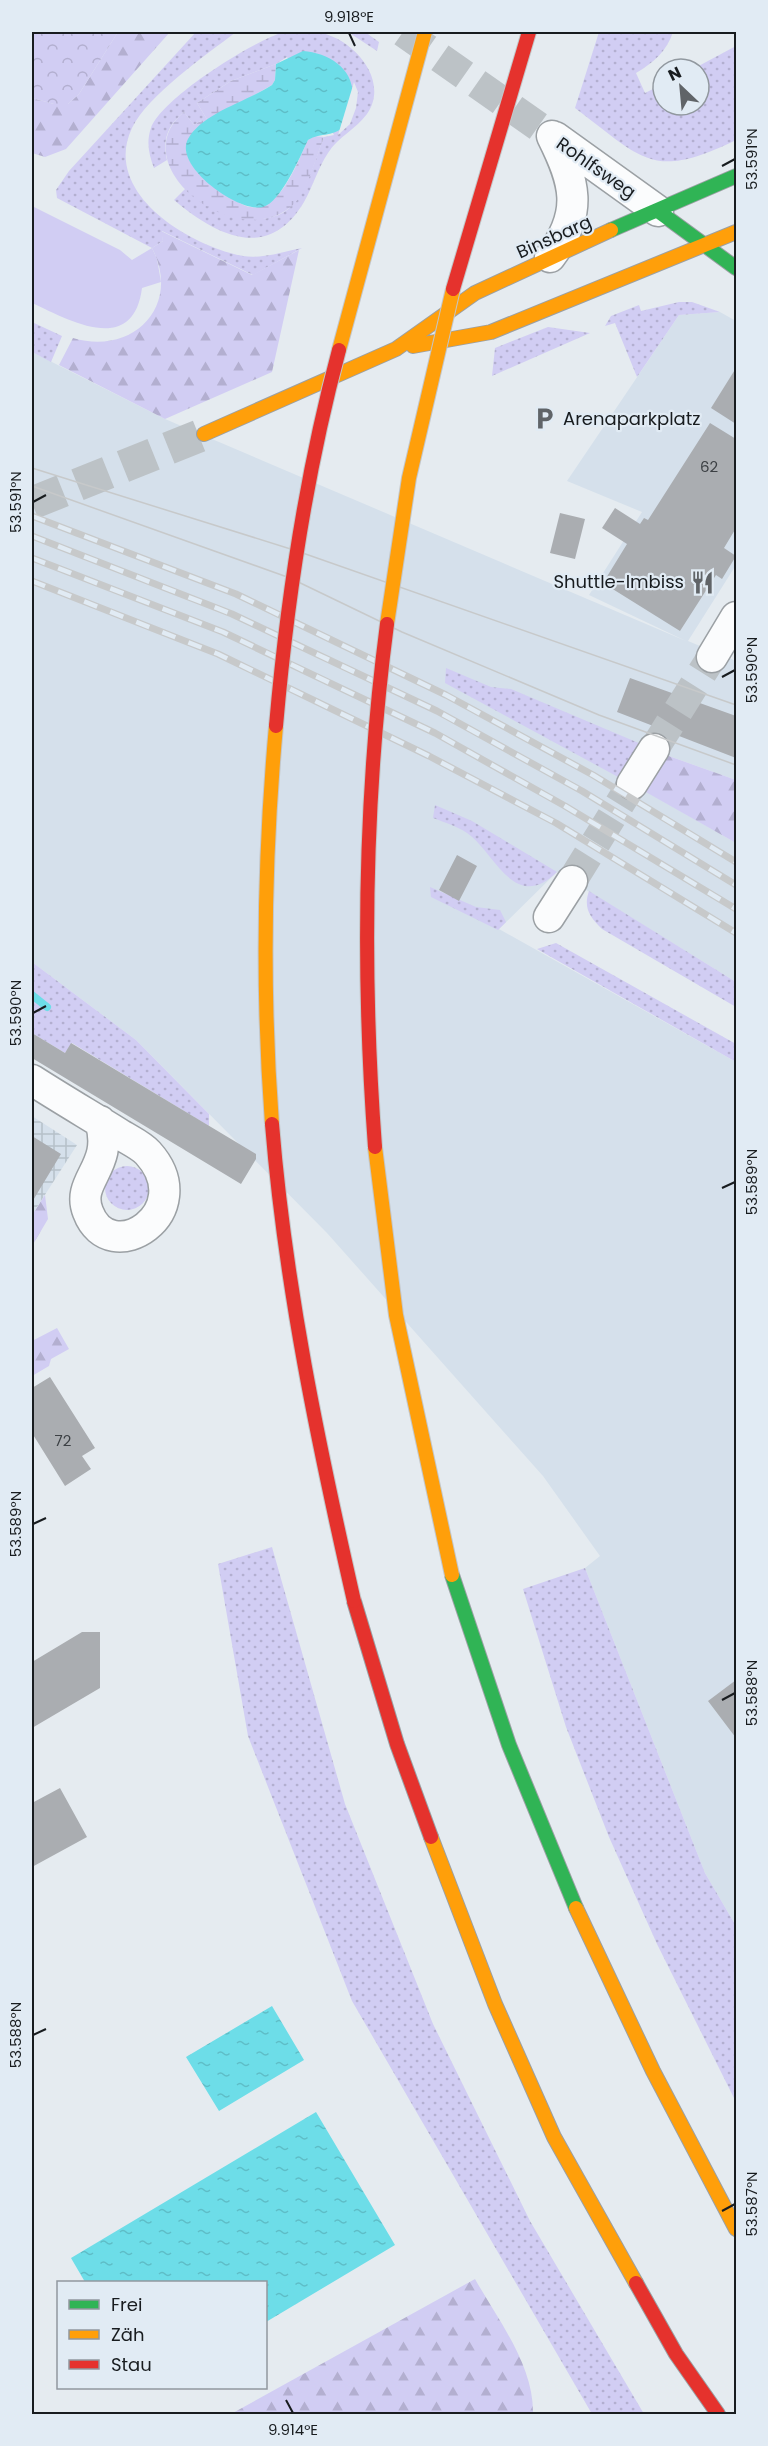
<svg xmlns="http://www.w3.org/2000/svg" width="768" height="2446" font-family="Poppins,sans-serif">
<defs>
<pattern id="industrial-grid" width="8" height="8" patternUnits="userSpaceOnUse" patternTransform="scale(1.5)"><rect width="8" height="8" fill="#d5e0eb"/><path d="M0 4h8M4 0v8" fill="none" stroke="#b6c0c9"/></pattern>
<pattern id="grass-dots" width="8" height="8" patternUnits="userSpaceOnUse" patternTransform="scale(1.5)"><rect width="8" height="8" fill="#d1cdf3"/><path d="M2 2h.1M6 6h.1" fill="none" stroke="#b3afd0" stroke-width="1.8" stroke-linecap="round"/></pattern>
<pattern id="forest-firs" width="22" height="20" patternUnits="userSpaceOnUse" patternTransform="scale(1.5)"><rect width="22" height="20" fill="#d1cdf3"/><path d="M5 1l3.5 6h-7zM16 11l3.5 6h-7z" fill="#b3afd0"/></pattern>
<pattern id="wetland-marsh" width="20" height="14" patternUnits="userSpaceOnUse" patternTransform="scale(1.5)"><rect width="20" height="14" fill="#d1cdf3"/><path d="M1 5h8M5 5V1M11 12h8M15 12V8" fill="none" stroke="#b3afd0"/></pattern>
<pattern id="park-crowns" width="20" height="18" patternUnits="userSpaceOnUse" patternTransform="scale(1.5)"><rect width="20" height="18" fill="#d1cdf3"/><path d="M2 6a3 3 0 1 1 6 0M12 15a3 3 0 1 1 6 0" fill="none" stroke="#b3afd0"/></pattern>
<pattern id="water-ripples" width="26" height="14" patternUnits="userSpaceOnUse" patternTransform="scale(1.5)"><rect width="26" height="14" fill="#6ddde8"/><path d="M2 4q2-2 4 0t4 0M15 11q2-2 4 0t4 0" fill="none" stroke="#5ebdc7"/></pattern>
</defs>
<rect width="100%" height="100%" fill="#e5ebf0"/>
<path fill="#d5e0eb" d="M720,312l16,9v244l-48,76 48,20v119l-70,-25 -45,22 115,66v139l-179,-110 -58,57 237,133v864l-31,-53 -120,-305 15,-12 -57,-80 -216,-243 -191,-193 -104,-78v-610l133,67 521,222 -97,-46 53,-83 -75,-31 112,-166z"/>
<path fill="url(#industrial-grid)" d="M32,1116l45,29 -45,70z"/>
<path fill="url(#grass-dots)" d="M196,32h40c-30,23 -88,63 -104,96 -31,65 58,118 111,128 19,3 40,-4 59,-8l-49,27 -91,-44 1,10 -11,7 -95,-50 -1,-8 13,-19z
M284,32c10,0 22,-2 32,0 35,4 75,47 51,82 -11,15 -29,23 -39,39 -10,15 -15,33 -24,49 -36,61 -88,33 -130,-2l12,-12c24,26 84,48 110,13 13,-18 20,-44 28,-64l10,-2 -47,-78 -11,7 -45,17 -34,22 11,18 -4,2 -2,-3 -8,5 -10,-13c-16,13 -22,28 -17,48l-13,8c-5,-13 -8,-26 -3,-40 11,-30 102,-87 133,-96z
M348,32h17l14,10 -2,9z
M599,32h74c-6,19 -20,31 -37,41l9,20 18,-9v21h36v-36h-6l43,-23v94c-84,41 -93,19 -161,-32z
M679,302h13l28,10 -41,3 -42,62 -22,-54 -10,3 6,-10 28,-11 2,6z
M32,322l30,14 -11,26 -19,-10z
M548,327l42,6 -98,43 3,-28z
M446,668l45,19 20,2 130,55 -21,34 -175,-95z
M435,805l37,16 85,51c-41,40 -61,-15 -86,-36 -11,-9 -25,-13 -38,-18z
M430,887l46,20 24,3 6,12 -8,8 -67,-33z
M589,891l147,91v25l-134,-78c-12,-12 -19,-21 -13,-38z
M556,943l180,101v18l-199,-113z
M32,962l104,78 73,74v12l-137,-83 -7,10 -33,-20z
M105 1188a22 22 0 1 1 44 0a22 22 0 1 1-44 0Z
M272,1547l73,257 88,220 97,197 114,193h-52l-240,-413 -104,-265 -30,-172z
M585,1568l120,305 31,53v176l-79,-158 -48,-107 -43,-110 -43,-138z"/>
<path fill="url(#forest-firs)" d="M118,32h52l-104,117 -21,8 -13,-4v-55l22,6h14l11,-10z
M161,231l91,44 47,-25 -27,122 -107,47 -106,-54 14,-27c60,18 109,-32 79,-90l11,-7z
M666,755l70,25v63l-92,-52z
M45,1195l3,24 -16,27v-31z
M57,1328l12,21 -18,10 -2,7 -17,10v-35z
M475,2279c23,41 59,86 58,135h-302z"/>
<path fill="url(#wetland-marsh)" d="M276,64l-1,16 -3,5 -64,36 -11,-18 34,-22z
M184,112l10,13 8,-5 2,3 -10,8 -8,20c7,21 18,28 36,40 8,4 16,12 24,15 33,11 51,-44 62,-66l6,-4 10,1c-7,18 -17,54 -30,67 -55,53 -174,-39 -110,-92z"/>
<path fill="url(#park-crowns)" d="M32,32h86l-39,62 -11,10h-14l-22,-6z"/>
<path fill="#d1cdf3" d="M32,206l88,44 12,10 20,-12 5,11 4,23 -19,6c-9,69 -73,32 -110,15z"/>
<path fill="url(#water-ripples)" d="M303,51c29,2 57,22 48,55 -1,5 -2,13 -5,18 -11,14 -25,8 -38,16 -8,17 -27,62 -45,67 -24,6 -90,-41 -75,-68 14,-26 60,-38 84,-54l3,-5 1,-16z
M272,2006l32,54 -85,51 -33,-54z
M316,2112l79,133 -129,77v-40h-181l-14,-24z"/>
<path fill="#e5ebf0" d="M354,82l4,10 -2,16 -6,16 -12,11z"/>
<g fill="none" stroke-linecap="round" stroke-linejoin="round">
<path stroke="#6ddde8" stroke-width="8" d="M32,995l15,12"/>
</g>
<path fill="#aaadb1" d="M736,368v56l-25,-16z
M710,423l26,16v89l-12,20 12,8 -14,23 -6,-4 -36,56 -77,-48 24,-39 -25,-16 13,-20 25,16 4,-6 4,2z
M560,513l25,6 -10,40 -25,-6z
M630,678l106,38v42l-119,-46z
M457,855l20,11 -18,35 -20,-11z
M32,1033l33,20 6,-10 185,111v5l-15,25 -209,-126z
M32,1136l29,18 -29,48z
M50,1377l45,71 -13,8 9,13 -26,17 -33,-53v-45z
M82,1632h18v56l-68,40v-66z
M736,1680v58l-28,-37z
M60,1788l27,49 -55,30v-64z"/>
<g fill="none" stroke-linecap="round" stroke-linejoin="round">
<path stroke="#bcc2c6" stroke-width="30" stroke-dasharray="30 15" stroke-linecap="butt" d="M403,32l149,104
M654,749l58,-92
M572,881l60,-97"/>
<path stroke="#bcc2c6" stroke-width="33" stroke-dasharray="33 16" stroke-linecap="butt" d="M32,503l172,-69"/>
<defs>
<path id="street" d="M555,137l103,74
M550,257c34,-45 25,-75 2,-121
M712,657l24,-40
M632,784l22,-35
M549,917l23,-36
M32,1080c28,18 57,35 86,53 9,6 23,12 30,20 53,59 -38,118 -60,59 -13,-32 27,-45 12,-91"/>
<path id="fast" d="M658,211l78,57
M611,230l125,-54
M452,1575l57,170 67,163"/>
<path id="slow" d="M413,346l78,-14 245,-100
M204,434l192,-85 79,-56 136,-63
M431,1837l64,167 59,133 82,146
M576,1908l77,163 83,158"/>
<path id="jam" d="M354,1601l43,143 34,93
M636,2283l40,71 42,60"/>
</defs>
<use href="#street" stroke="#9ba0a4" stroke-width="33"/>
<use href="#fast" stroke="#9ba0a4" stroke-width="16"/>
<use href="#slow" stroke="#9ba0a4" stroke-width="16"/>
<use href="#jam" stroke="#9ba0a4" stroke-width="16"/>
<use href="#street" stroke="#fbfcfd" stroke-width="30"/>
<use href="#fast" stroke="#30b455" stroke-width="14"/>
<use href="#slow" stroke="#ff9f0a" stroke-width="14"/>
<use href="#jam" stroke="#e5322d" stroke-width="14"/>
<path stroke="#c7c9ca" stroke-width="1.5" d="M32,468l265,83 439,154
M32,486l258,92 112,54 197,83 137,50"/>
<defs>
<path id="rail" d="M32,516l204,78 210,101 147,80 143,87
M32,536l200,78 205,97 145,80 154,94
M32,558l191,74 212,101 130,73 171,103
M32,581l186,73 211,102 127,67 180,110"/>
</defs>
<use href="#rail" stroke="#c7c9ca" stroke-width="7"/>
<use href="#rail" stroke="#e1ebf4" stroke-width="4.5" stroke-dasharray="14" stroke-linecap="butt"/>
<defs>
<path id="slow-bridge" d="M339,350l86,-318
M387,624l22,-146 44,-189
M272,1124c-10,-133 -8,-266 4,-398
M375,1147l21,168 56,260"/>
<path id="jam-bridge" d="M453,289l76,-257
M276,726c11,-127 30,-253 63,-376
M272,1124c13,161 46,319 82,477
M375,1147c-13,-175 -11,-348 12,-523"/>
</defs>
<use href="#slow-bridge" stroke="#c3c6c8" stroke-width="16" stroke-linecap="butt"/>
<use href="#jam-bridge" stroke="#c3c6c8" stroke-width="16" stroke-linecap="butt"/>
<use href="#slow-bridge" stroke="#ff9f0a" stroke-width="14"/>
<use href="#jam-bridge" stroke="#e5322d" stroke-width="14"/>
</g>
<path fill="none" stroke="#181c1f" stroke-width="2" d="M349,33l6,13M722,166l13,-7M33,502l13,-7M722,677l13,-7M33,1013l13,-7M722,1188l13,-6M33,1524l13,-6M722,1700l13,-7M33,2035l13,-6M722,2211l13,-7M286,2400l7,13"/>
<defs>
<symbol id="parking-bare" viewBox="-9 -9 18 18"><path d="M-3.5-5.5H1a3.5 3.5 0 0 1 0 7H-1V5.5H-3.5ZM-1-3.4V-.6H.8a1.4 1.4 0 0 0 0-2.8Z" fill="#606468" stroke="#e1ebf4" stroke-width="2.5" paint-order="stroke"/></symbol>
<symbol id="restaurant-bare" viewBox="-9 -9 18 18"><path d="M-5-6h1v4h1v-4h1v4h1v-4h1v5L-1.5 .5V6h-2V.5L-5-1ZM5-6V6H3V1.5H1.5Q1.5-4 5-6Z" fill="#606468" stroke="#e1ebf4" stroke-width="2.5" paint-order="stroke"/></symbol>
</defs>
<g fill-rule="evenodd">
<use href="#parking-bare" x="528" y="402" width="33" height="33"/>
<use href="#restaurant-bare" x="686" y="566" width="33" height="33"/>
</g>
<g text-anchor="middle" stroke-width="4.5" stroke-linejoin="round" paint-order="stroke">
<g font-size="15" fill="#3c4044">
<text x="709" y="472">62</text>
<text x="63" y="1446">72</text>
</g>
<g font-size="18" fill="#181c1f" stroke="#e1ebf4">
<text transform="translate(596 168) rotate(35)" y="6">Rohlfsweg</text>
<text transform="translate(554 237) rotate(-24)" y="6">Binsbarg</text>
</g>
<g font-size="18" fill="#181c1f" stroke="#e1ebf4" text-anchor="start">
<text x="563" y="425">Arenaparkplatz</text>
<text x="684" y="588" text-anchor="end">Shuttle-Imbiss</text>
</g>
</g>
<rect width="768" height="2446" fill="none" stroke="#e1ebf4" stroke-width="66"/>
<rect x="57" y="2281" width="210" height="108" fill="#e1ebf4" stroke="#91989f" stroke-width="1.5"/>
<rect x="69" y="2300" width="30" height="9" fill="#30b455" stroke="#91989f" stroke-width="1.5"/>
<text x="111" y="2311" font-size="18" fill="#181c1f">Frei</text>
<rect x="69" y="2330" width="30" height="9" fill="#ff9f0a" stroke="#91989f" stroke-width="1.5"/>
<text x="111" y="2341" font-size="18" fill="#181c1f">Zäh</text>
<rect x="69" y="2360" width="30" height="9" fill="#e5322d" stroke="#91989f" stroke-width="1.5"/>
<text x="111" y="2371" font-size="18" fill="#181c1f">Stau</text>
<g transform="translate(681 87) rotate(334)"><circle r="28" fill="#e1ebf4" stroke="#91989f" stroke-width="1.5"/>
<path d="M0-4.5L10 22L0 15L-10 22Z" fill="#606468"/>
<text y="-9" font-size="16" font-weight="bold" text-anchor="middle" fill="#181c1f">N</text>
</g>
<rect x="33" y="33" width="702" height="2380" fill="none" stroke="#181c1f" stroke-width="2"/>
<g font-size="15" text-anchor="middle" fill="#181c1f">
<text x="349" y="22">9.918°E</text>
<text transform="translate(752 159) rotate(-90)" y="5">53.591°N</text>
<text transform="translate(16 502) rotate(-90)" y="5">53.591°N</text>
<text transform="translate(752 670) rotate(-90)" y="5">53.590°N</text>
<text transform="translate(16 1013) rotate(-90)" y="5">53.590°N</text>
<text transform="translate(752 1182) rotate(-90)" y="5">53.589°N</text>
<text transform="translate(16 1524) rotate(-90)" y="5">53.589°N</text>
<text transform="translate(752 1693) rotate(-90)" y="5">53.588°N</text>
<text transform="translate(16 2035) rotate(-90)" y="5">53.588°N</text>
<text transform="translate(752 2204) rotate(-90)" y="5">53.587°N</text>
<text x="293" y="2435">9.914°E</text>
</g>
</svg>
